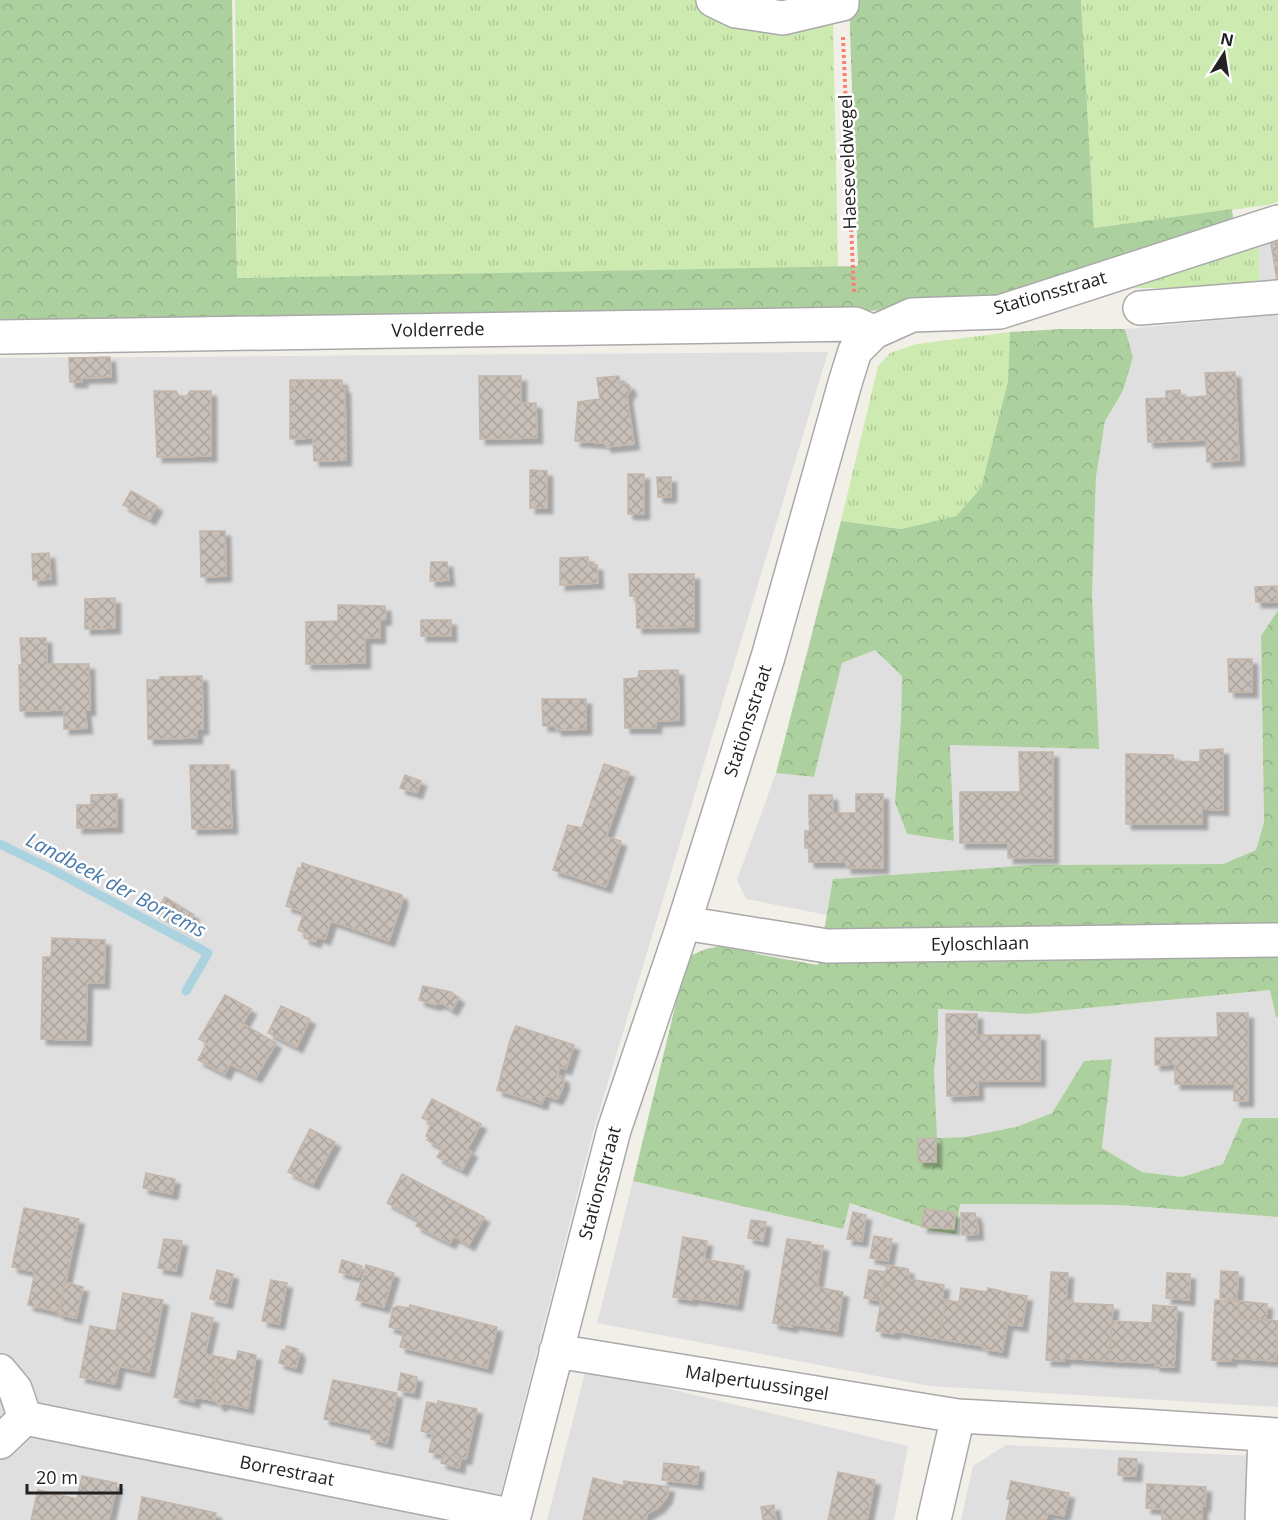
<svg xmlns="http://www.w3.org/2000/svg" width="1278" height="1520" font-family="'Open Sans',sans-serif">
<defs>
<pattern id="grass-tufts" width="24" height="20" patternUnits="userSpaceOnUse" patternTransform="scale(1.5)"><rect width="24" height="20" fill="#cdebb0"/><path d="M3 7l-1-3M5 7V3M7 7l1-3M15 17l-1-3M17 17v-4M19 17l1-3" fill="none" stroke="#b0c997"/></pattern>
<pattern id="forest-crowns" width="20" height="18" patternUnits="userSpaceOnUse" patternTransform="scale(1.5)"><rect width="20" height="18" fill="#add19e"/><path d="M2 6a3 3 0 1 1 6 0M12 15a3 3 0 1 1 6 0" fill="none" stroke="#95b388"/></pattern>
<pattern id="building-cross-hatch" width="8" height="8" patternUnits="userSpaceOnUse" patternTransform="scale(1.5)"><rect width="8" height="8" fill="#c7bfb8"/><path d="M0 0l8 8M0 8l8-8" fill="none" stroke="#aba49e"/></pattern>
<filter id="shadow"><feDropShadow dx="5.5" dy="5.5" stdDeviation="1.5" flood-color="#0004"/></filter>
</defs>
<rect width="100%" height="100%" fill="#f2efe9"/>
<path fill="#e0dfdf" d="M1278,235v51l-18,2 -2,-47z
M1278,315v295l-17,26 3,186 -8,28 -33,14 -190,1 -199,14 -7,36 -81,-16 -9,-19 39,-107 38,4 28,-114 33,-14 27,27 -1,45 6,113 47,7 -4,-96 142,-149 4,-119 9,-56 18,-30 10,-34 -8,-28z
M828,352l-235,780 -99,388h-494v-1162z
M1270,990l6,27h2v101h-35l-19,46 -42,13 -40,-5 -40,-24 10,-89 -28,2 -32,52 -36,14 -51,10 -29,1 -2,-66 4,-38 -1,-25 90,5z
M633,1181l210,48 7,-26 83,28 22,3 5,-30 159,1 159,12v190l-348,-21 -333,-63z
M586,1369l322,77 -14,74h-347z
M1006,1445l272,12v63h-317l12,-54z"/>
<path fill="url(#grass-tufts)" d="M235,0h463l135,18 5,249 -601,11z
M1081,0h197v202l-10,3 -174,23z
M1258,241l2,47h-126z
M1010,332l-2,49 -27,107 -25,28 -55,13 -60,-8 37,-155 12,-13 27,-9z"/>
<path fill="url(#forest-crowns)" d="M0,0h232l5,278 621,-12 -9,-266h232l13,228 138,-19 2,17 -238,74 -106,10 -69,3 -821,9z
M1061,329h64l8,28 -10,34 -18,30 -9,56 -4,119 7,153 -149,-4 4,96 -47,-7 -12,-32 6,-81 1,-45 -27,-26 -33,13 -28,114 -38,-4 65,-252 60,8 55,-13 25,-28 27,-107 2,-49z
M1278,610v407h-2l-6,-27 -243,24 -89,-5v25l-4,38 3,66 28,-1 51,-10 36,-14 32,-52 28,-2 -10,89 40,24 40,5 41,-13 20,-46h35v99l-159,-12 -159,-1 -4,30 -23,-3 -83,-28 -7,26 -210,-48 54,-224 19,-8 20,-4 36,10 56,10 15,-86 200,-14 190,-1 33,-14 8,-28 -3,-186z"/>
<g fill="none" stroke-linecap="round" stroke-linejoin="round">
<path stroke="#aad3df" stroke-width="9" d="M0,844l51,25 157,84 -22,38"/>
</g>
<path fill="url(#building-cross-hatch)" stroke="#c4b6ab" stroke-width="1.5" filter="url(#shadow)" d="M1278,242v38h-1l-6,-36z
M110,357l1,20 -29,1v4h-12l-1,-24z
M1235,372l4,88 -32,2 -1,-22 -58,2 -2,-43 20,-1v-7l14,-1 1,8 26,-2 -2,-23z
M479,376h42v27h15l1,35 -57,1z
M619,376l1,8h8l3,5 -4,7 7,48 -28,3 -1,-4 -30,-2 3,-39 22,-3 -3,-21z
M290,380h52v8l-52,1z
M342,388h3l1,72 -32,1 -1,-23 -23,1v-50z
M154,391h22l3,5h8l3,-5h21v65l-54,1z
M530,470l17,1v37h-17z
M628,474h16v40h-16z
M657,477h14v20h-13z
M131,491l26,15 -7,13 -27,-14z
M200,531h25l1,45 -25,1z
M49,553l2,26 -18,1 -1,-26z
M588,557v8h9l1,18 -38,2v-27z
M431,562h16l2,18 -19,1z
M629,574h65v53l-57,1 -1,-32h-6z
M1277,586v16h-21l-1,-15z
M115,598v30l-30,1v-30z
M338,605l47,1 1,13 -6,1v18h-15v25l-59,1v-42l32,-1z
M421,620h30v16h-30z
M20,638h26l1,26h42l1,46h-5l2,18 -23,1v-19l-44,1 -1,-46h3z
M1228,659h24v33h-23z
M678,670l1,50 -23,1v7h-31l-1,-49 14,-1 1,-7z
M202,676l1,53h-6v9l-49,1 -1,-59h13v-3z
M542,699h44v30l-30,1v-4h-13z
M1223,749v61l-21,-1v15h-76v-70l47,1 1,6 26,1v-12z
M1019,752h34v106h-45v-15h-48v-51h60z
M604,764l25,8 -23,65 15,4 -15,46 -53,-17 15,-45 14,3z
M190,765h39l3,63 -40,1z
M405,775l16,6 -4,12 -17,-5z
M117,794v33l-40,1v-23h14v-10z
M856,794h27v74h-37v-6h-37v-14h-4v-17h5l-1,-10 2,-1 -2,-2v-23h23l1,18h23z
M302,863l100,32v7l-13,39 -58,-20 -6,18 -8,-2 -2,5 -11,-4 2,-5 -8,-3 6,-18 -18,-6 12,-38 3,1z
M165,897l29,18 -8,14 -30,-17z
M52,938l53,2 -1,43h-17l-1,57 -45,-1 2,-82h8z
M423,986l28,6 8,6 -7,12 -9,-6 -6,-1 -1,2 -17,-5z
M225,995l26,14 -8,15 33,19 -20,34 -26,-13 -5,10 -27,-14 9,-17 -8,-4z
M281,1006l29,13 -13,28 -29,-14z
M1217,1013h31v88h-14v-17h-59v-20l-20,1v-27l63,-1z
M946,1014h31v21h63v46h-62v14l-31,1z
M516,1026l58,19 -8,24 -6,-2 -3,9 6,1 1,6 -3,9 -4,7 -12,-4 -3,9 -45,-14 13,-50z
M432,1099l49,25 -14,26 5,2 -10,18 -25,-13 6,-9 -16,-8 2,-3 -3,-1 5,-12h4l-13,-6z
M310,1129l25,13 -22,42 -25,-12z
M936,1138v24h-18v-23z
M146,1173l29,6 -3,15 -29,-6z
M402,1174l82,43 -15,28 -15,-9 -4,7 -34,-17 3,-6 -32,-17z
M24,1208l55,11 -20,93 -31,-7 7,-33 -23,-5z
M924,1209l31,4 -1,16 -32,-2z
M853,1212l13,3 -4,26 -15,-2z
M961,1213h14l1,5h1l1,16 -16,1z
M751,1220l15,2 -3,19 -15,-3z
M874,1236l18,3 -4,22 -18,-3z
M683,1237l24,4 -3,18 40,7 -7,39 -45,-7v2l-19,-3z
M164,1239l18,2 -6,30 -18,-3z
M787,1239l24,3 -1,2 13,2 -6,41 26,5 -6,39 -45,-7v3l-19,-4z
M342,1260l20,6 -3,11 -20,-5z
M366,1265l28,8 -10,34 -28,-7z
M887,1265l21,4 1,10 35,6 -2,14 4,1 -7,39 -44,-8 -1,3 -18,-3z
M217,1270l16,4 -6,29 -17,-4z
M869,1270l17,2 -5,29 -17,-3z
M1221,1271l17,1 -1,27 -17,-1z
M1051,1272l17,1 -2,27 7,1v2l40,2 -4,56 -45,-3v3l-18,-1z
M1167,1273l23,1 -1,26 -23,-2z
M271,1280l16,3 -8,41 -17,-3z
M65,1282l18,5 -7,31 -18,-4z
M961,1288l26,4 1,-4 25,6 -11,58 -19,-3 1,-3 -45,-7 7,-39 13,2z
M123,1293l40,7 -14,72 -30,-6 -4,18 -35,-7 10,-51 26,5z
M1013,1294l14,2 -5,30 -15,-2z
M1215,1300l24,1 -1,17 40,3 -2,40 -45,-3v3l-19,-1z
M1239,1301l28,3 -1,16 -28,-2z
M410,1305l87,22 -10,41 -87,-21 4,-16 -15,-4 4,-19 5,-2 11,2z
M1153,1305l24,2 -3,60 -19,-1v-3l-46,-2 3,-40 40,2z
M192,1313l21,5 -8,36 15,3 -9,43 -16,-3 -1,5 -20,-5z
M287,1346l11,3 -1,3 3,1 -4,15 -17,-5 3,-13h3z
M238,1351l18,4 -8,53 -24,-5 -5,3 -3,-5 -5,-1 9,-43 16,4z
M401,1373l16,4 -3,16 -16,-3z
M333,1380l64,13 -10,50 -16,-4 2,-9 -49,-11z
M438,1401l39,8 -11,50 -37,-7 4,-18 -12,-3 6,-29 11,2z
M443,1455l18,3 -2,10 -18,-5z
M1119,1458l18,1 -1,17 -18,-1z
M664,1463l35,4 -2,17 -35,-4z
M838,1472l37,8 -8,40h-39z
M82,1476l35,7 -8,37h-78l7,-30 39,9z
M593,1478l31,8v-5l45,6 -2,10 -8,10 -12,7 -1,6h-63z
M1011,1481l58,12 -5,23 -16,-3 -2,7h-40l4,-20 -3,-1z
M1147,1484l59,3 -1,19h-3v14h-40v-11l-16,-1z
M142,1497l38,8 -4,15h-38z
M180,1505l36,8 -1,7h-39z
M774,1505l2,15h-13l-2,-13z"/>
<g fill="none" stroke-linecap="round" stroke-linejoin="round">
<defs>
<path id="minor" d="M713,0l23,11 47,7 59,-14v-4
M1140,308l138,-11
M0,337l855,-13 19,8
M684,923l143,23 451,-6
M556,1351l402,65 183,10 137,9
M0,1371l15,18 10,29
M25,1418l489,98
M0,1442l25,-24
M513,1520l101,-390 70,-207 84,-266 77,-274 10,-32 19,-19 38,-17 88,-3 278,-90
M934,1520l24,-104
M1262,1520l3,-85"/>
</defs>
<use href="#minor" stroke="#a9a9a9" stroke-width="36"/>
<path stroke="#fa8072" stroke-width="4" stroke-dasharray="3 3" stroke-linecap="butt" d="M843,37l11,256"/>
<use href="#minor" stroke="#fff" stroke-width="33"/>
</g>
<g text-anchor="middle" stroke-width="5" stroke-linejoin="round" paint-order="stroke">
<g font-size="18" fill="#222" stroke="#fff">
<text transform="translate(848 162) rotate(-92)" y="6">Haeseveldwegel</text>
<text transform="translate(1050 293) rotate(-16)" y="6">Stationsstraat</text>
<text transform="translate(438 330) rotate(-1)" y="6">Volderrede</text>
<text transform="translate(748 721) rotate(-72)" y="6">Stationsstraat</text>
<text transform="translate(980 944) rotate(-1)" y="6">Eyloschlaan</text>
<text transform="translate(600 1183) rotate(-75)" y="6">Stationsstraat</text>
<text transform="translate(757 1383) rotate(9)" y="6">Malpertuussingel</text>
<text transform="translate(287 1471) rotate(11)" y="6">Borrestraat</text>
</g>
<g font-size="20" font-style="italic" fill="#4a7aab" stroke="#fff">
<text transform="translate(116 885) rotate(28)" y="7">Landbeek der Borrems</text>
</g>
</g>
<g transform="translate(1224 54) rotate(12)" stroke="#ffffff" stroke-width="4.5" paint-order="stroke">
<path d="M0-4.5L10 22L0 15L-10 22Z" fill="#222222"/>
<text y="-9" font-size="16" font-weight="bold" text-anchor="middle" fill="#222222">N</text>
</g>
<path d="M27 1484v9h94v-9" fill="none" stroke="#222222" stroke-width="3"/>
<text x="36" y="1484" font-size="18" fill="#222222" stroke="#ffffff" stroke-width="4.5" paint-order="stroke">20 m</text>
</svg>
